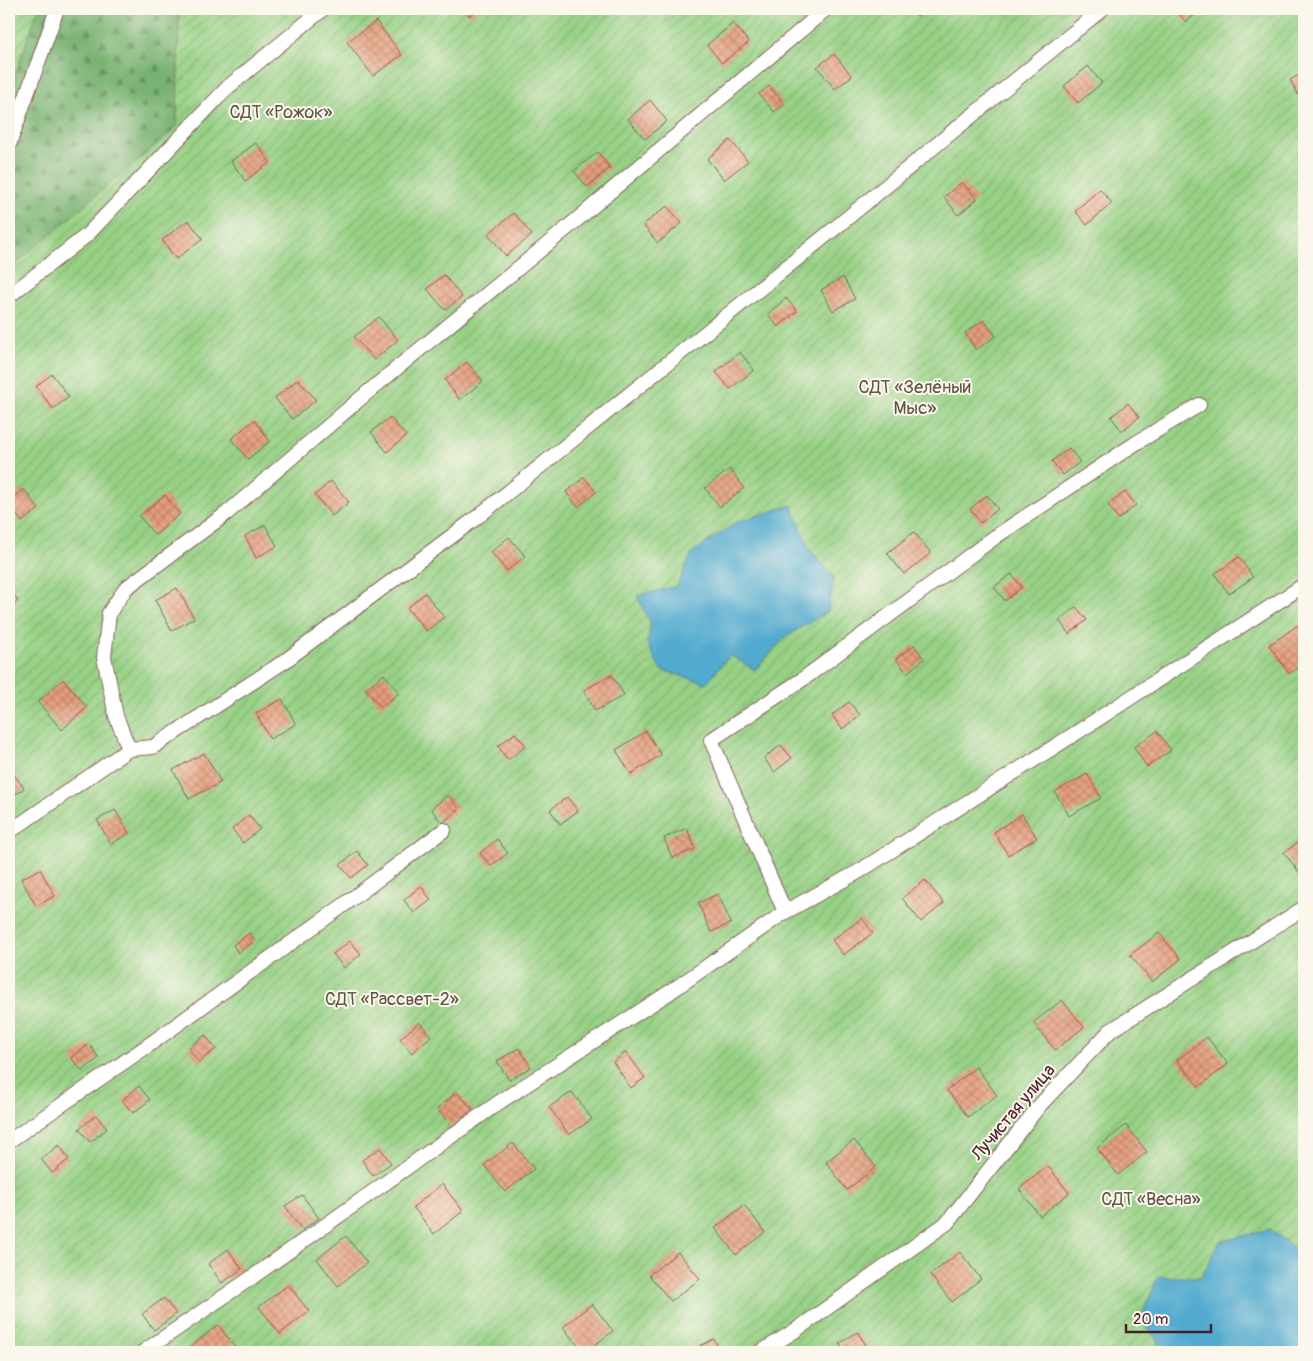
<svg xmlns="http://www.w3.org/2000/svg" width="1313" height="1361" font-family="Pangolin,sans-serif">
<defs>
<pattern id="forest-firs" width="22" height="20" patternUnits="userSpaceOnUse" patternTransform="scale(1.25)"><rect width="22" height="20" fill="#79b372"/><path d="M5 1l3.5 6h-7zM16 11l3.5 6h-7z" fill="#65915e"/></pattern>
<pattern id="garden-furrows" width="10" height="10" patternUnits="userSpaceOnUse" patternTransform="scale(1.25)"><rect width="10" height="10" fill="#97d185"/><path d="M-1 1l2-2M0 10L10 0M9 11l2-2" fill="none" stroke="#84b373"/></pattern>
<pattern id="building-cross-hatch" width="8" height="8" patternUnits="userSpaceOnUse" patternTransform="scale(1.25)"><rect width="8" height="8" fill="#e59e7c"/><path d="M0 0l8 8M0 8l8-8" fill="none" stroke="#bc8066"/></pattern>
</defs>
<rect width="100%" height="100%" fill="#fbf7ec"/>
<filter id="ink" filterUnits="userSpaceOnUse"><feTurbulence type="fractalNoise" baseFrequency=".02" numOctaves="2"/><feDisplacementMap in="SourceGraphic" scale="10" xChannelSelector="R" yChannelSelector="G"/><feConvolveMatrix kernelMatrix="1 2 1 2 8 2 1 2 1" color-interpolation-filters="sRGB"/></filter>
<filter id="wash" filterUnits="userSpaceOnUse"><feTurbulence type="fractalNoise" baseFrequency=".0096" numOctaves="4" result="noise"/><feDisplacementMap in="SourceGraphic" scale="20" xChannelSelector="R" yChannelSelector="G"/><feGaussianBlur stdDeviation="1.12" result="paint"/><feColorMatrix in="noise" values="0 0 0 0 0 0 0 0 0 0 0 0 0 0 0 0 0 1.4 0 .05"/><feComposite in="paint" operator="in"/></filter>
<g filter="url(#wash)">
<rect width="100%" height="100%" fill="#f3d9bb"/>
<path fill="url(#forest-firs)" stroke="#62694e" d="M38,9h141l-2,118 -168,142v-177z"/>
<path fill="url(#garden-furrows)" stroke="#707858" d="M9,9h29l-29,83z
M179,9h1125v1343h-1295v-1083l168,-142z"/>
<path fill="#51aacf" stroke="#4e647d" d="M792,505l17,44 25,28 -6,34 -44,27 -29,32 -25,-15 -24,28 -45,-13 -14,-27 4,-19 -14,-28 40,-10 15,-33 45,-31z
M1270,1229l34,27v96h-145v-11l-19,-21 18,-43h44l17,-35z"/>
<g id="blocks">
<path fill="url(#building-cross-hatch)" d="M464,9h15l-10,7z
M794,9h11l-6,5z
M911,9h15l-9,7z
M1175,9h27l-16,13z
M376,21l26,34 -29,21 -26,-34z
M733,23l16,19 -27,21 -15,-18z
M834,54l18,22 -17,13 -18,-22z
M1088,66l14,17 -24,20 -14,-17z
M1304,72v33l-14,-25z
M769,86l15,18 -10,8 -15,-18z
M650,100l17,21 -22,18 -17,-20z
M730,140l18,21 -24,19 -17,-21z
M256,143l14,19 -25,19 -14,-20z
M598,152l12,16 -23,19 -13,-16z
M962,182l15,17 -19,16 -14,-18z
M1100,189l12,14 -25,22 -12,-14z
M667,206l15,17 -24,20 -15,-18z
M514,213l18,22 -26,21 -18,-22z
M188,220l15,19 -27,20 -14,-19z
M444,275l18,22 -17,13 -18,-21z
M843,277l12,22 -22,12 -12,-21z
M786,298l11,13 -19,16 -10,-13z
M379,317l19,23 -24,20 -20,-23z
M984,320l12,16 -20,14 -11,-17z
M740,352l14,18 -24,19 -14,-17z
M467,362l16,19 -23,19 -15,-20z
M52,374l17,23 -16,12 -17,-23z
M298,379l18,21 -24,19 -17,-21z
M1128,403l11,14 -17,14 -11,-14z
M390,417l16,19 -19,16 -16,-20z
M254,420l16,21 -22,18 -17,-20z
M1069,448l11,14 -17,13 -11,-14z
M730,469l14,19 -24,19 -15,-19z
M584,477l12,15 -18,15 -12,-15z
M331,481l18,21 -17,14 -17,-21z
M24,489l15,20 -17,13 -13,-18v-4z
M1125,492l11,13 -17,14 -11,-14z
M165,495l15,19 -25,21 -16,-19z
M987,495l11,14 -17,14 -11,-14z
M265,525l12,21 -21,12 -11,-22z
M914,532l17,21 -27,21 -17,-21z
M509,537l16,19 -18,15 -16,-19z
M1239,557l14,20 -24,17 -14,-20z
M1011,574l11,13 -17,14 -11,-14z
M177,588l17,30 -22,13 -17,-31z
M9,589l9,12 -9,7z
M425,593l19,24 -18,14 -19,-23z
M1076,607l11,13 -18,14 -10,-14z
M1304,621v43l-15,10 -20,-29z
M914,645l10,14 -17,14 -11,-14z
M384,674l15,19 -18,14 -16,-18z
M612,675l12,20 -29,16 -11,-21z
M63,679l24,28 -25,23 -24,-28z
M282,699l14,25 -26,15 -14,-26z
M849,702l11,13 -18,14 -10,-14z
M646,731l15,24 -30,19 -15,-24z
M1157,731l14,19 -24,17 -13,-20z
M515,733l11,13 -18,14 -10,-14z
M781,745l11,13 -18,14 -10,-14z
M204,753l17,29 -32,17 -16,-29z
M9,768l15,20 -15,11z
M1087,774l14,24 -32,18 -14,-24z
M448,795l11,14 -17,14 -11,-14z
M567,797l11,14 -18,13 -10,-14z
M115,810l14,23 -18,11 -14,-24z
M1022,814l15,24 -29,17 -14,-23z
M249,815l11,14 -17,14 -11,-14z
M687,828l8,21 -23,9 -8,-20z
M1304,837v41l-20,-25z
M497,839l11,14 -17,13 -11,-13z
M357,851l11,14 -17,13 -11,-13z
M40,869l15,27 -19,10 -15,-27z
M925,880l19,23 -23,19 -19,-24z
M421,886l10,14 -17,13 -10,-13z
M718,894l13,29 -20,9 -13,-29z
M862,918l11,15 -30,22 -11,-15z
M250,933l5,8 -17,12 -5,-8z
M1159,933l22,26 -29,23 -22,-27z
M350,941l11,13 -17,14 -11,-14z
M1062,1000l22,27 -29,23 -22,-27z
M419,1022l12,14 -19,17 -12,-14z
M205,1035l11,14 -17,13 -11,-14z
M1207,1037l21,27 -29,23 -22,-27z
M89,1044l10,14 -17,13 -11,-13z
M519,1048l12,19 -22,13 -12,-19z
M626,1052l19,26 -14,10 -18,-26z
M976,1067l21,28 -29,22 -21,-27z
M139,1086l11,14 -17,13 -11,-13z
M457,1092l16,18 -21,17 -15,-18z
M572,1092l20,27 -23,16 -20,-28z
M96,1115l11,14 -17,13 -11,-13z
M1126,1125l21,27 -29,23 -21,-27z
M854,1140l22,27 -29,23 -21,-28z
M513,1143l21,26 -29,23 -21,-27z
M59,1145l10,14 -17,14 -11,-14z
M380,1148l11,15 -18,13 -11,-16z
M1048,1166l21,27 -29,23 -21,-27z
M442,1184l21,27 -29,23 -21,-27z
M302,1195l17,23 -17,12 -17,-24z
M744,1205l21,27 -29,23 -21,-27z
M346,1236l21,27 -29,23 -21,-27z
M228,1249l14,20 -20,14 -14,-19z
M678,1252l22,27 -29,22 -22,-26z
M960,1252l21,27 -29,23 -22,-27z
M288,1285l21,26 -29,23 -21,-27z
M164,1298l12,16 -22,16 -12,-16z
M592,1304l21,27 -27,21h-3l-20,-25z
M218,1325l21,27h-47l-3,-4z
M857,1332l14,20h-26l-6,-8z
M714,1339l7,13h-27l-2,-2z"/>
</g>
</g>
<g filter="url(#ink)">
<use href="#blocks" fill-opacity="0" stroke="#85605d" stroke-width="1"/>
<g fill="none" stroke-linecap="round" stroke-linejoin="round">
<defs>
<path id="lane" d="M9,145l48,-136
M9,296l78,-61 141,-148 95,-78
M129,749l-13,-33 -12,-59 5,-44 17,-25 101,-75 141,-121 199,-164 259,-219
M9,832l120,-83 24,-2 132,-86 195,-146 360,-291 262,-215
M785,912l-74,-172 92,-61 192,-142 141,-94 63,-38
M9,1141l137,-94 195,-140 103,-77
M143,1352l108,-74 247,-175 172,-111 115,-80 73,-40 229,-146 217,-141
M761,1352l35,-22 151,-107 93,-118 70,-74 194,-123"/>
</defs>
<use href="#lane" stroke="#85605d" stroke-width="16"/>
<use href="#lane" stroke="#fff" stroke-width="14"/>
</g>
</g>
<g text-anchor="middle" stroke-width="4" stroke-linejoin="round" paint-order="stroke">
<g font-size="18" fill="#615446" stroke="#fbf7ec">
<text x="281" y="118">СДТ «Рожок»</text>
<text x="915" y="393">СДТ «Зелёный<tspan x="915" dy="21">Мыс»</tspan></text>
<text x="392" y="1005">СДТ «Рассвет-2»</text>
<text x="1151" y="1205">СДТ «Весна»</text>
</g>
<g font-size="18" fill="#4a1f2b" stroke="#fbf7ec">
<text transform="translate(1013 1112) rotate(-50)" y="6">Лучистая улица</text>
</g>
</g>
<rect width="1313" height="1361" fill="none" stroke="#fbf7ec" stroke-width="30"/>
<path d="M1126 1324v8h85v-8" fill="none" stroke="#4a1f2b" stroke-width="2.5"/>
<text x="1133" y="1324" font-size="15" fill="#4a1f2b" stroke="#fbf7ec" stroke-width="4" paint-order="stroke">20 m</text>
</svg>
